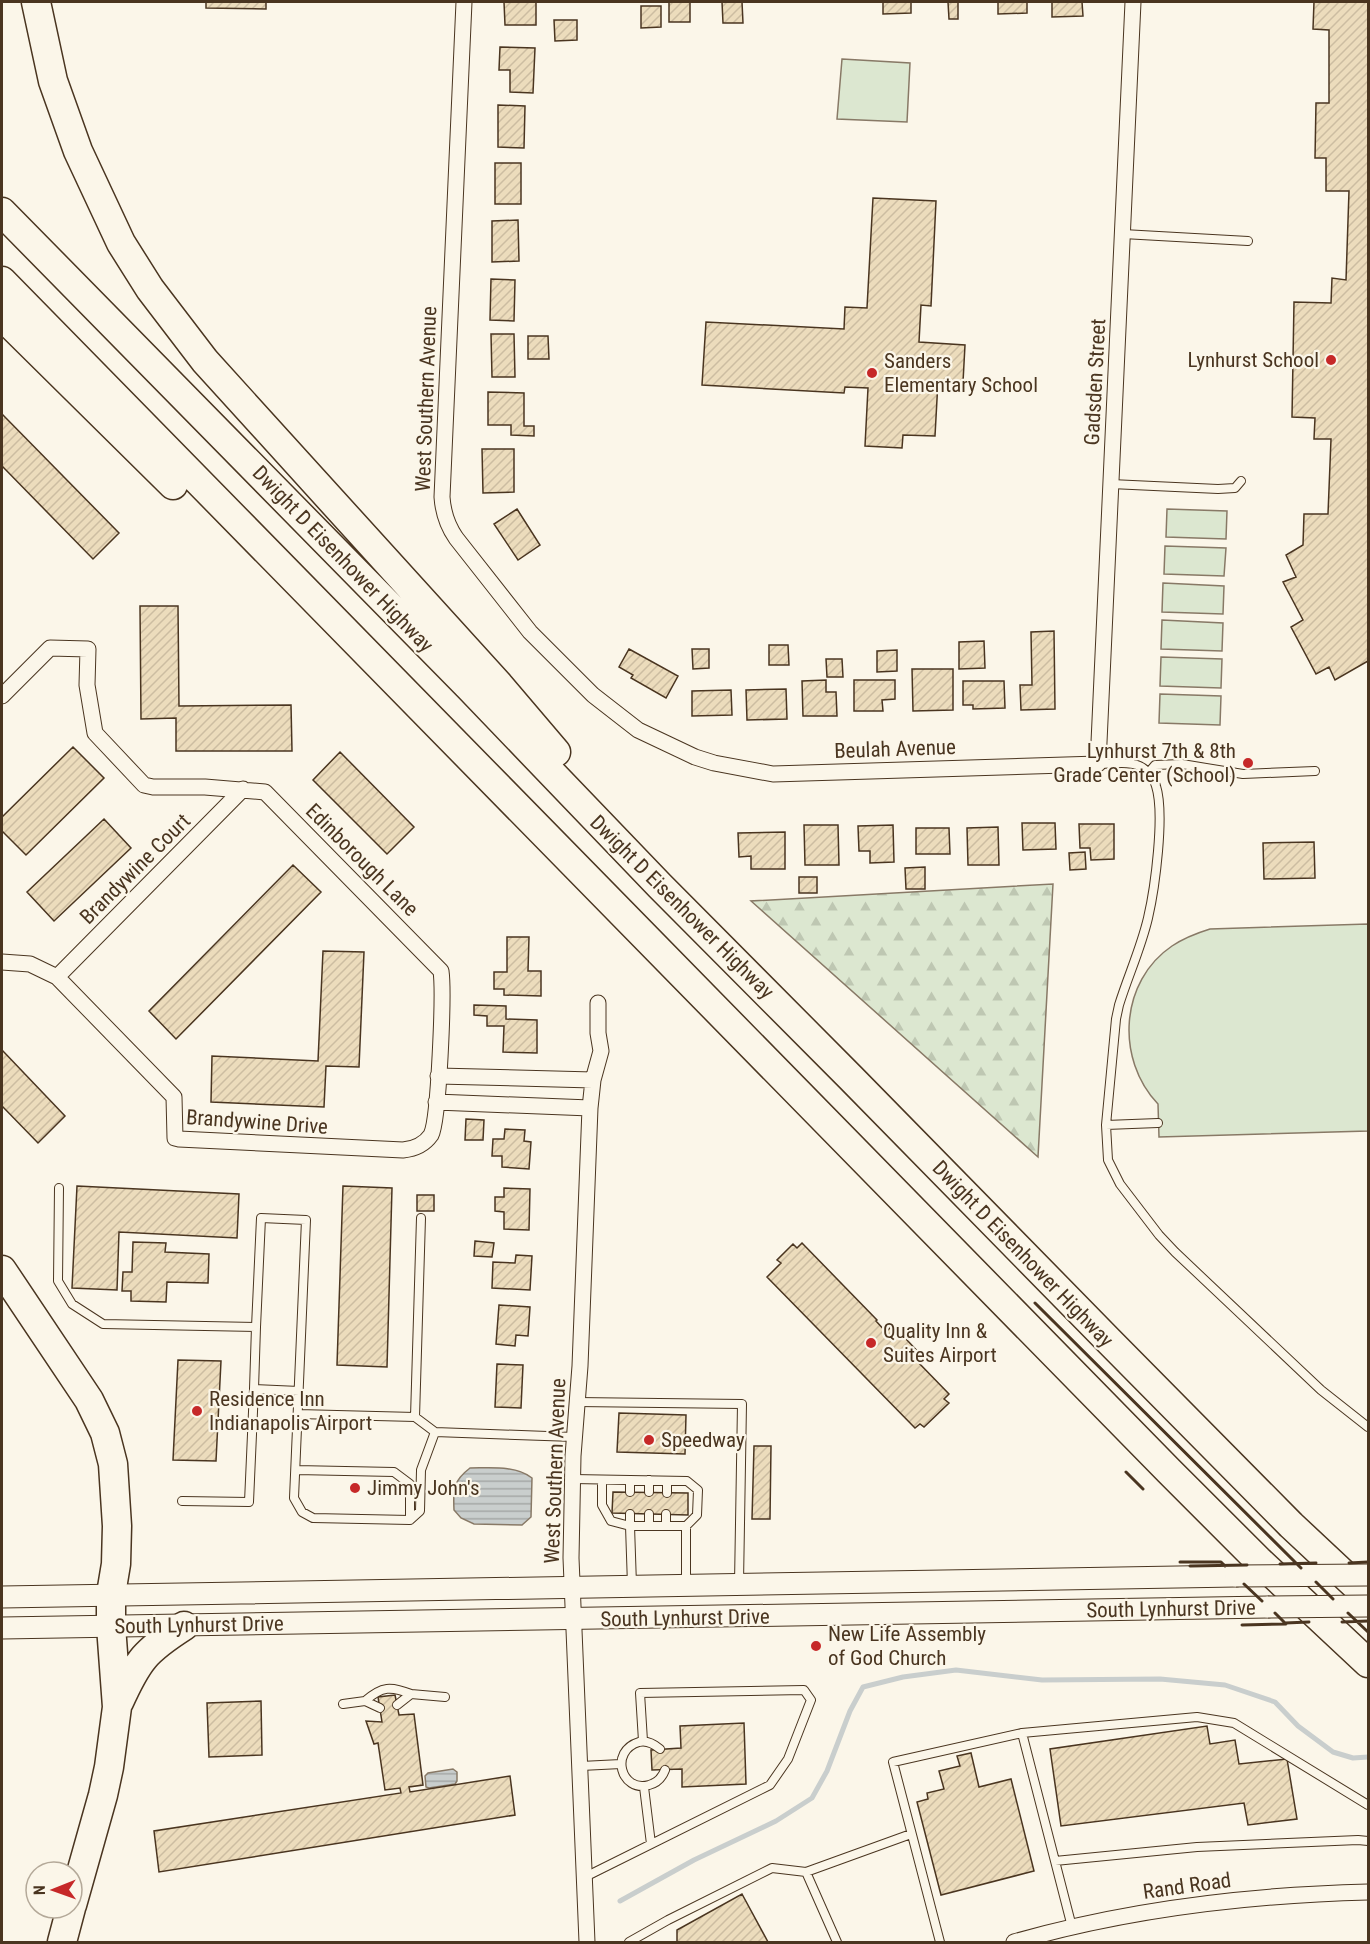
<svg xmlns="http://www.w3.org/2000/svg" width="1370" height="1944" font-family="'Roboto Condensed',sans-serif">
<defs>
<pattern id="forest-firs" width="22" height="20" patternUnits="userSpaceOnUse" patternTransform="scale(1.5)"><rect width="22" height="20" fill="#dce7d0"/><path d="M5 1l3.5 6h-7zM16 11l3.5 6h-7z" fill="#bec7b2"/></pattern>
<pattern id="water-rules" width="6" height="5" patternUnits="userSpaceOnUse" patternTransform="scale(1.5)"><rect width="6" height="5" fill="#c9cecd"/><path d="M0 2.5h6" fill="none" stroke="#a5a8a6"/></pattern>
<pattern id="building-hatch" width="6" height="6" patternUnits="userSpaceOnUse" patternTransform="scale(1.5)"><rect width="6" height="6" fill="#ecdcbc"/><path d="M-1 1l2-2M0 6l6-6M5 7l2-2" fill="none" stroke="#ccbda1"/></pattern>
</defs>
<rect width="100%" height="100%" fill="#fbf6e9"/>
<path fill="url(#forest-firs)" stroke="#887966" stroke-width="1.5" d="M1053,884l-15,273 -287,-256z"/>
<path fill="#dce7d0" stroke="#887966" stroke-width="1.5" d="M842,59l68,4 -3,59 -70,-3z
M1167,509l60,2 -1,28 -60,-2z
M1165,546l61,2 -2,28 -60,-2z
M1163,583l61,3 -1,28 -61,-2z
M1162,620l61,3 -1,28 -61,-2z
M1161,657l61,2 -1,29 -61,-2z
M1160,694l61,2 -1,29 -61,-2z
M1368,924v207l-209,6 -1,-33c-43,-45 -38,-123 14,-158 12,-8 25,-13 38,-17z"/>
<path fill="url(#water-rules)" stroke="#887966" stroke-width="1.5" d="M470,1468c20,0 46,-3 62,10l-1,39 -9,8 -48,-1 -13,-6 -7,-8c-1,-21 -1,-29 16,-42z
M453,1769l4,3v9l-2,3 -26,4 -3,-1 -1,-11 3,-3z"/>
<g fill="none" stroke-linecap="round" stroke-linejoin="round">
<path stroke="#c9cecd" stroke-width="5" d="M620,1901l74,-41 82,-39 36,-23 15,-27 23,-60 13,-24 40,-10 53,-7 86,10 118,-1 65,6 50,17 23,24 35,26 20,6 15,-1"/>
</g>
<path fill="url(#building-hatch)" stroke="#4a3520" stroke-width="1.5" d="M206,2h60v7l-60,-1z
M504,2h32v23h-31z
M669,2h21v20h-21z
M722,2h20l1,21h-20z
M883,2h28v11l-28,1z
M948,2h10v17h-9z
M998,2h29v11l-29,1z
M1052,2h30l1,14 -31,1z
M1314,2h54v659l-33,19 -6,-13 -13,7 -25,-47 12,-7 -20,-38 13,-5 -10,-22 17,-10 1,-31h24l3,-75h-17l1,-21 -23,-1 2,-115 37,1 1,-25 14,2 3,-89h-23v-33h-11l1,-55h13v-73l-16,-1z
M641,6h20v21l-20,1z
M554,20h23v20l-22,1z
M500,47l35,1 -2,45 -23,-1v-22h-11z
M498,105l27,1 -1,42 -26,-1z
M495,163h26v41h-26z
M873,198l63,3 -5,105 -10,-1 -2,37 46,3 -2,37 -25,-1 -3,55 -32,-1 -1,13 -37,-2 3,-58 -23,-1 -1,6 -142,-8 4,-63 138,7 1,-22 22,1z
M518,220l1,41 -27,1v-41z
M491,279l24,1 -1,41 -24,-1z
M491,334h23l1,43h-23z
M528,336h20l1,23h-21z
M488,392l36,1v33h10v10l-23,-1v-10h-23z
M2,414l117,119 -26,26 -91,-93z
M482,449h32v43l-31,1z
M517,509l23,36 -22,15 -24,-36z
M140,606h38l1,100 112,-1 1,46h-116v-33l-35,1z
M1054,631l1,78 -34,1 -1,-25h12l-1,-53z
M984,641l1,27 -26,1v-27z
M769,645h19l1,20h-20z
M629,649l49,27 -12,22 -35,-20 2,-3 -14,-8z
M692,649h17v19l-16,1z
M897,650v21l-20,1v-21z
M826,659h16l1,18h-16z
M912,669h41v41l-40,1z
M826,680v12h10l1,24h-34l-1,-35z
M854,680h41v19l-13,1 1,11h-29z
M963,681h41l1,27 -32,1v-4h-10z
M786,689l1,30 -40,1 -1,-30z
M731,690l1,25 -40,1v-25z
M73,747l31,31 -78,77 -24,-24v-14z
M340,752l74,75 -27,27 -74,-74z
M104,819l27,29 -77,73 -27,-29z
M1022,823h33l1,26 -33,1z
M1079,824h35v35l-23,1 -1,-12h-10z
M804,825h34l1,40h-34z
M893,825l1,37 -24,1v-12h-11l-1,-25z
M998,827l1,38h-31l-1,-37z
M916,828h33l1,26h-34z
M785,832v37h-34v-13l-12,1 -1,-24z
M1314,842l1,36 -51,1 -1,-36z
M1085,852l1,17 -16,1 -1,-17z
M293,865l28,27 -145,147 -27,-28z
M925,867v22h-19l-1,-21z
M799,877h18v16h-18z
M507,937h22l-1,34h13v25l-37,-1v-6h-10v-17h13z
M323,951l41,1 -5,115 -33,-1 -2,41 -113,-5 1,-46 106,5z
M474,1005l32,1v13l31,1v33l-34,-1 1,-26h-17v-10l-13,-1z
M2,1050l63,66 -27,27 -36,-37z
M466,1119l18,1 -1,20h-18z
M505,1129l20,1 -1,11 7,1 -2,27 -27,-2v-11h-10l1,-17h11z
M77,1186l162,8 -2,44 -118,-6 -2,58 -45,-2z
M343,1186l49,2 -5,179 -50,-2z
M504,1188l26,1 -1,41 -25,-1v-17l-9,-1v-14h9z
M417,1195h17v16h-17z
M475,1241l19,2 -2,14 -18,-1z
M133,1242l33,1 -1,9 44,2 -1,29 -41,-1 -1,20 -35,-1v-10h-9l1,-19h9z
M802,1243l75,77 -1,1 10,11 7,-7 28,30 -5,5 33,34 -5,5 5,4 -25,24 -4,-3 -5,4 -148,-151 14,-14 -4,-3 16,-16 4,4z
M516,1255l16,1 -2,34 -38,-2 1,-26 22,1z
M499,1305l31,2 -2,29 -12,-1 -1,11 -19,-2z
M178,1360l43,1 -5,100 -43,-1z
M497,1364l26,1 -2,43 -26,-1z
M619,1413l67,2 -1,39 -68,-2z
M754,1446h17l-1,73h-18z
M613,1492l75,1v22l-76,-2z
M395,1695l4,20 15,-1 9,71 -14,2 1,5 100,-16 5,39 -356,57 -5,-41 247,-38 -1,-5 -15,2 -7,-47 -4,1 -8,-23 16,1 -4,-25z
M261,1701l1,54 -53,2 -2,-54z
M744,1723l2,61 -64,3v-18l-30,1 -1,-20 30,-2 -1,-22z
M1207,1726l3,18 25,-4 4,24 48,-5 10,60 -49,6 -4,-22 -183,23 -11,-77z
M971,1753l8,34 32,-8 23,92 -93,24 -24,-93 11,-3 -1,-6 17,-4 -5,-18 21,-5 -3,-10z
M742,1894l26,48h-91v-12z"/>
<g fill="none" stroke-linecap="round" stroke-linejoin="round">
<defs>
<path id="lane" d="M1123,234l125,7
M1111,484l107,5 17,-1 6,-7
M1098,764c13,0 34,-4 45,4 6,4 11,10 13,18 9,28 -1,102 -8,132 -7,30 -20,58 -29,87l-3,14 -10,106 2,35 12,24 39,51 16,17 146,138 47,37
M1149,772l6,-7 27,-1 61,10 72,-3
M1106,1125l52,-2
M59,1188l-1,93 14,23 31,20 153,3 -2,62 45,2
M256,1327l5,-109 45,2 -12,278 8,14 11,6 97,2 10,-9 1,-41 14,-38
M577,1402l165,2 -3,179
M298,1414l117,3 20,15 139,5
M415,1417l6,-199
M296,1470l98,2 16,12v36
M573,1479l114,2 11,9 -1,25 -11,11
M602,1480v25l9,16 19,5v-12
M630,1480v12
M649,1480v12
M667,1493v-12
M182,1501l67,1 5,-113
M649,1526v-12
M666,1526v-12
M632,1585l-2,-59h56v56
M365,1701c17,-15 26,-15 46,-7
M343,1704l22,-3 15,7
M397,1705l14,-11 34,3
M1022,1733l175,-16 37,6 134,82
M660,1749c-6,-5 -13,-9 -21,-7 -30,9 -18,51 10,43 8,-2 13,-7 16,-15
M581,1766l40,-2
M644,1787l7,57
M1055,1861l142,-14 161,-7 10,1
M806,1872l105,-38
M585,1877l185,-92 18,-26 23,-59 -7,-10 -164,3 3,48
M629,1942l39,-22 104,-52 34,4 31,70
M940,1942l-47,-180 129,-29 50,194"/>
<path id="street" d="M464,2l-22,495c1,15 5,28 14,41l74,94 63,63 45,35 57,27 19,6 59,11 325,-10 35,-762
M2,696l48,-48 38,1 -1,36 8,48 49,52 9,2h52l60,5 176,179c3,21 -2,149 -10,164 -7,10 -17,14 -28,15l-224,-11 -4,-1 -1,-41 -117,-120 -27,-13 -28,-2
M57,977l186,-188
M438,1076l155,4
M436,1102l154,6
M587,1942l-16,-384 2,-102 7,-90 10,-258 3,-28 8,-29 -3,-18v-30
M1014,1942c115,-33 234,-47 354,-50"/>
<path id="secondary" d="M2,1597l1234,-21
M2,1628l1266,-21"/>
<path id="highway" d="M36,2l17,79 25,70 43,92 29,46 55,72 294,324 57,67
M2,212l467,475 191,199 191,192 258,263 182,184 77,72
M2,281l1167,1190 89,89 110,103
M2,316l171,169
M2,1270l87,130 16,33 8,31 4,62 -1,38 -5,30v32l6,81 -8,60 -6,28 -31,110
M119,1702c19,-42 26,-51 65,-76
M62,1942l9,-34"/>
</defs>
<use href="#lane" stroke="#4a3520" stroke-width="10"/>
<use href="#street" stroke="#4a3520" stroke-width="17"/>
<use href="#secondary" stroke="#4a3520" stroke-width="23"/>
<use href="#highway" stroke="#4a3520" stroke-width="31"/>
<use href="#lane" stroke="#fbf6e9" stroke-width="8"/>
<use href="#street" stroke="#fbf6e9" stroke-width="15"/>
<use href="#secondary" stroke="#fbf6e9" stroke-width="21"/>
<use href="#highway" stroke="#fbf6e9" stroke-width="28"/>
<defs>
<path id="secondary-bridge" d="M1236,1576l132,-1
M1268,1607l100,-1"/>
</defs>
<use href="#secondary-bridge" stroke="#4a3520" stroke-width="23" stroke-linecap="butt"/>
<use href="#secondary-bridge" stroke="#fbf6e9" stroke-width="21"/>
<path stroke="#4a3520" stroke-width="3" d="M1035,1303l266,265
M1126,1472l17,17
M1180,1562h41l4,4
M1349,1563l19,-1
M1280,1564l36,-1
M1190,1566l57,-1
M1316,1582l17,17
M1244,1584l18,17
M1348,1613l20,19
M1342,1622l26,-1
M1285,1623l24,-1
M1242,1625l44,-1 -11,-11"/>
</g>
<g fill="#c62828" stroke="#fbf6e9" stroke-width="2">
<circle cx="1331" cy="360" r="6"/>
<circle cx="872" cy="373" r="6"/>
<circle cx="1248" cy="763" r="6"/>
<circle cx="871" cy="1343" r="6"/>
<circle cx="197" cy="1411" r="6"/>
<circle cx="649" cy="1440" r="6"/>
<circle cx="355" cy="1488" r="6"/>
<circle cx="816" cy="1646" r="6"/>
</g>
<g text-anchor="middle" stroke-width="4.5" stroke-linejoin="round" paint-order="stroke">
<g font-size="21" fill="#4a3520" stroke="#fbf6e9" text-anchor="start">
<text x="1319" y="367" text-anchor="end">Lynhurst School</text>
<text x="884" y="368">Sanders<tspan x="884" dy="24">Elementary School</tspan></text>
<text x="1236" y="758" text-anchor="end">Lynhurst 7th &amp; 8th<tspan x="1236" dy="24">Grade Center (School)</tspan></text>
<text x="883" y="1338">Quality Inn &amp;<tspan x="883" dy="24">Suites Airport</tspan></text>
<text x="209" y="1406">Residence Inn<tspan x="209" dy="24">Indianapolis Airport</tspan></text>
<text x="661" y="1447">Speedway</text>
<text x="367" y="1495">Jimmy John's</text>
<text x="828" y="1641">New Life Assembly<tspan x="828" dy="24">of God Church</tspan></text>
</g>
<g font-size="21" fill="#4a3520" stroke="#fbf6e9">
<text transform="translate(1095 382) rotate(-87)" y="7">Gadsden Street</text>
<text transform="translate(426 399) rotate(-88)" y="7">West Southern Avenue</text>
<text transform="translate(343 559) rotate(46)" y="7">Dwight D Eisenhower Highway</text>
<text transform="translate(895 749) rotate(-2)" y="7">Beulah Avenue</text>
<text transform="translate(362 860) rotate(45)" y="7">Edinborough Lane</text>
<text transform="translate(135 869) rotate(-45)" y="7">Brandywine Court</text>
<text transform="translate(682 907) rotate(45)" y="7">Dwight D Eisenhower Highway</text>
<text transform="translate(257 1122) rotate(4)" y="7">Brandywine Drive</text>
<text transform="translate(1023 1254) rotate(46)" y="7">Dwight D Eisenhower Highway</text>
<text transform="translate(555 1471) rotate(-88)" y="7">West Southern Avenue</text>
<text transform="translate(1171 1609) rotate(-1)" y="7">South Lynhurst Drive</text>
<text transform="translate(685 1618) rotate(-1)" y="7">South Lynhurst Drive</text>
<text transform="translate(199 1625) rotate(-1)" y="7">South Lynhurst Drive</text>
<text transform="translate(1187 1886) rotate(-8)" y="7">Rand Road</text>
</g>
</g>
<rect width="1370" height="1944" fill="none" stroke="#4a3520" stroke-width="6"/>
<g transform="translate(54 1890) rotate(269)"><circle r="28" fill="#fbf6e9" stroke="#b4a999" stroke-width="1.5"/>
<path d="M0-4.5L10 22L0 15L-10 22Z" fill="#c62828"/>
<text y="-9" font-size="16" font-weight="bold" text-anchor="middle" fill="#4a3520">N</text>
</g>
</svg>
